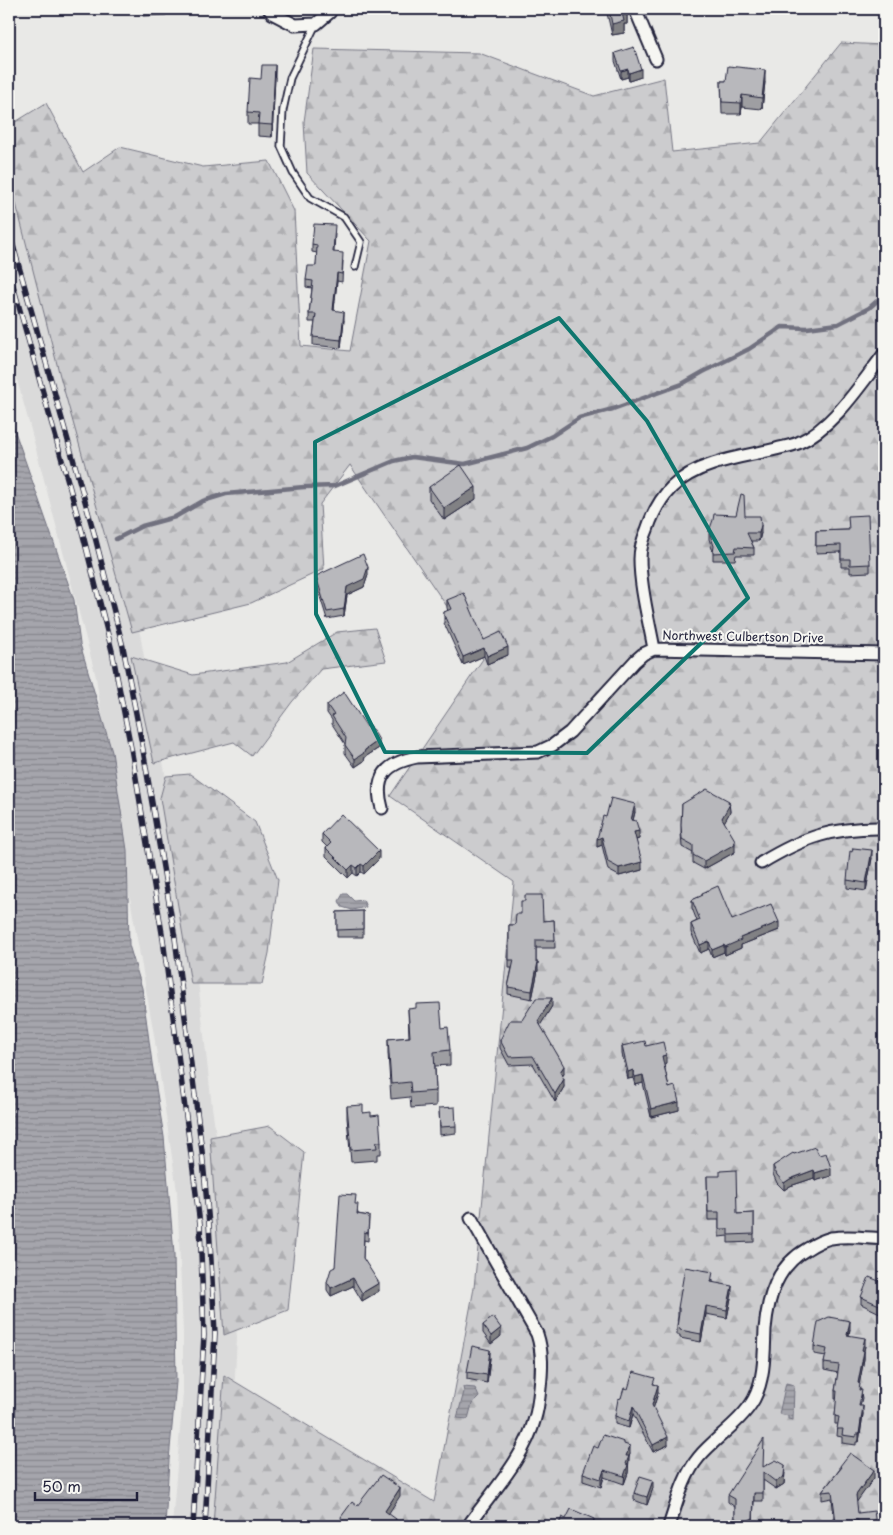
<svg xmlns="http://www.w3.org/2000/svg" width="893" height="1535" font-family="'Playpen Sans',sans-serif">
<defs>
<pattern id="forest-firs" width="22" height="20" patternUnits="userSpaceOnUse" patternTransform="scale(1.25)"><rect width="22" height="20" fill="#ccccce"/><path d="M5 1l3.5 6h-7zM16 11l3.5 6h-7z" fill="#afafb2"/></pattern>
<pattern id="water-rules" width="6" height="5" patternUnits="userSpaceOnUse" patternTransform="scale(1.25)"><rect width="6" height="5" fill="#a5a5ac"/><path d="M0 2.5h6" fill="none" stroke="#86868d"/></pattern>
</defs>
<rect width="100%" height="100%" fill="#e9e9e7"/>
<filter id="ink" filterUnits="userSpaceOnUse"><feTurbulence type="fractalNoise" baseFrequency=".02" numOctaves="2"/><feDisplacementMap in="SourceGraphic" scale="10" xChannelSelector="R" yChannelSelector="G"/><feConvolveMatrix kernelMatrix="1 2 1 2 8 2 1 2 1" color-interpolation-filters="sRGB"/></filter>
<g filter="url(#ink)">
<path fill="#dadada" d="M9,141l129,482 53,295 21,189 11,76 10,97 4,58 -10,188h-55l11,-133v-60l-6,-142 -23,-156 -36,-205 -22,-153 -68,-258 -19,-68z"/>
<path fill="url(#forest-firs)" stroke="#777784" d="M841,43l43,2v1481h-671l11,-151 210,127 40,-214 40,-406 -124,-86 93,-137 -133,-194 -30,39 4,65 -73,34 -119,29 -72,-256 -51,-200v-50l37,-23 37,69 37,-25 83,20 66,-6 25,50 7,135 49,5 21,-110 -64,-68 -3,-51 10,-73 165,4 115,43 70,-18 8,74 88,-9z
M375,628l11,33 -65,8 -29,33 -40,54 -18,-14 -80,21 -23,-107 62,19 94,-13 50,-30z
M190,774l65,48 23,58 -9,73 -7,31h-71l-31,-186 6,-22z
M270,1126l34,26 -16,158 -64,25 -14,-198z"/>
<path fill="url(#water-rules)" stroke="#71717f" d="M9,405l5,24 60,171 6,44 32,108 15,98 2,95 13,43 10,75 12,74 10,117 2,128 -7,78 -4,66h-156z
M343,894h4l7,7 9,-1 3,7 -14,3 -10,-3 -3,-6z
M786,1383l8,2 -1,35 -5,-1v-3l-9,-2z
M463,1387l12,1 4,9 -7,7 -4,15 -11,-1 7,-26z"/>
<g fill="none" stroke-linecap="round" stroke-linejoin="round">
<path stroke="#71717f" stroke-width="4.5" d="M116,539l26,-13 33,-9 28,-16 23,-7 78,-7 31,-1 59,-25 18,-4 53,7 62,-16 25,-12 27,-18 34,-9 69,-25 21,-12 46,-23 33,-22 25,1 31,-4 31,-16 15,-13"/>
<defs>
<path id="service" d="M316,24l-26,54 -7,32 -2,36 12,27 17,25 34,19 17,25 -6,25"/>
<path id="minor" d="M269,9l3,4 23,12 21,-1 14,-12 1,-3
M635,9l21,50
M654,649c-5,-28 -14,-61 -14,-90 0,-10 3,-20 7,-29 12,-36 31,-55 66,-66 20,-7 42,-10 63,-15 7,-2 15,-3 22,-6 35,-15 63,-59 86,-89
M382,808c-9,-32 5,-45 35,-51l121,-5 15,-7 17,-13 65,-71 8,-7 11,-5 230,5
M761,863c43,-26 72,-36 123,-35
M468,1526c24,-34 56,-67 67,-108 3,-9 4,-20 5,-30 2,-18 3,-36 -3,-54l-66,-116
M669,1526c8,-23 14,-50 30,-69 16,-19 43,-36 55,-58 11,-21 10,-47 11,-70 3,-33 12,-63 42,-80 8,-5 15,-9 24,-11 18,-3 36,0 53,1"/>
</defs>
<use href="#service" stroke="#22223b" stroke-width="9"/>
<use href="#minor" stroke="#22223b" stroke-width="15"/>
<use href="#service" stroke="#f6f6f2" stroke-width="5.5"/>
<use href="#minor" stroke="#f6f6f2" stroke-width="11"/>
<defs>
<path id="rail" d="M9,231l85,302 29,114 19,97 33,194 27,213 7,73 6,109 -10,193
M9,271l74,264 29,116 19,97 32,191 37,285 4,111 -11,191"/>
</defs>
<use href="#rail" stroke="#22223b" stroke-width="5.5"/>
<use href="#rail" stroke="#f6f6f2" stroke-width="4" stroke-dasharray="11" stroke-linecap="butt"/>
</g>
<path fill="#9e9ea2" stroke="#22223b" d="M143,9h23v6l-23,1z
M606,9h21v15h-3v9l-12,2z
M615,53l26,24 -12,4 -1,-4 -7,2 -6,-18z
M275,77l-3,60 -14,-1v-12h-10v-12l13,-33z
M721,81l44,1 -3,27 -20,-2 -1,7h-19z
M335,233l-1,19 9,9 -1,21 -5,-1 -3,29 10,10 -3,28 -28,-3v-8l2,-15h-6v-8l3,-26 -6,-1v-7l10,-14 1,-13 -5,-1v-8z
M429,487l47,12 -32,21 -15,-21z
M745,516l16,17 -2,8h-8l3,7v7h-18l-1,5h-22v-8l-4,-13v-8z
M848,530l22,34v8l-20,1v-6h-9v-15l-25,1v-22z
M368,575l-4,12 -17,8 -3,21 -17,3 -11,-35v-8z
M447,600l37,40 24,15 -21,9 -3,-8 -21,9 -19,-42v-11l4,-1 -1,-3z
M327,705l40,22 12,21 -14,9 -1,4 -9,6 -10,-14v-9l-13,-20v-4l-5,-7z
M682,804h47l1,8 -6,10 11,30 -31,17 -11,-6v-10l-11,-6 -1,-14z
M635,812l-2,8 6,19 -3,1 6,30 -23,6 -11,-6 -6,-25 -5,2 9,-30z
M322,834l57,25 -15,15 -3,-2 -4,4 -4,-3 -5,5 -22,-22v-8l1,-1 -5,-5z
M872,858l-6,33 -19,-3v-8z
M702,893l30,27 47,10 -38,15v3l-16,7 -1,-3 -12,5 -3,-8 -9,4 -9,-21v-8l6,-3 -5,-13v-8l10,-4z
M363,911v26h-26v-25z
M554,920l1,28h-19v14l2,8 -6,29 -24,-5v-7l4,-19h-3v-43h6l28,-4z
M552,1006l-12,19 24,49 -2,2 2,11 -9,15 -22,-38 -24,1 -9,-17v-8l22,-20z
M408,1009l34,19 8,22v15l-15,1 1,25v15l-25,2 -1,-11 -19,2 -3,-46v-14l21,-2z
M622,1046h24l20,17 -2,1 5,24 10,22 -28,7 -8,-34 -8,2 -2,-7 -5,1 -6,-25z
M347,1106l24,10 10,26v12h-4v6l-26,2 -4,-44z
M439,1108l17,18v7l-16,2z
M794,1154l37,22 -16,5 -1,-3 -24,8 -6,4 -7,-7 -4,-9v-8z
M707,1176l30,38 17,-1v29l-26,1v-7l-9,1v-17h-11z
M356,1204l2,10 11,2 -1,25 -4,-1 -1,18 16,33 -17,10 -9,-15 -22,10 -4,-6v-8l8,-15z
M713,1280v2l19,11 -5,25 -21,-4 -5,28 -21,-4v-3h-3v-8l1,-11v-8z
M883,1283h1v32l-23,-11v-7z
M483,1325l18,11 -10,8 -8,-11z
M850,1329l-1,6 16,11 -1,5v8l-5,25 3,14 -2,8 3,8 -4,28h-3v3l-14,-2v-6l-5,-1 1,-12h-3v-8l2,-17h-2v-8l3,-18 -14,-3v-7l2,-7 -12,-2v-8z
M490,1358l-3,25 -20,-4v-7z
M655,1384l3,9 -5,15 15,37 -15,7 -20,-38 -4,14 -14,-4v-8l6,-18 7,-9z
M624,1444l6,10 -1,3 -1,16 -4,11 -20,-7 -3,10 -18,-6v-8l15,-25z
M840,1466l34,12 -18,24 2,11 18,13h-41l-3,-28 -10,2v-8l18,-23z
M763,1467l22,6 -1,11 -8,5 -13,-9v21h-9l-1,25h-18v-19l-7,-5v-7z
M653,1488l-6,17 -13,-5v-7z"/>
<path fill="#818184" stroke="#22223b" d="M627,12v12h-3v9l-12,2v-11l10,-11z
M275,65v12l-3,60v-12z
M628,69v8l-7,2v-8z
M641,69v8l-12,4v-8z
M765,70v12l-3,27v-11z
M742,95v12l-1,7v-11z
M337,273v8l-4,37v-8z
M344,312v8l-3,28v-8z
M476,487v12l-32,21v-12z
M761,525v8l-2,8v-8z
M368,567v8l-4,12 -17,8 -3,21v-7l3,-22z
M508,647v8l-21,9v-8z
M484,648v8l-21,9v-8z
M379,740v8l-14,9 -1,4 -9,6v-8l10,-9z
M729,801l1,11 -8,14v-8z
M635,804v8l-4,16v-8z
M639,831v8l-5,1v-8z
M602,837v8l-5,2v-8z
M735,840v12l-31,17v-8z
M872,850v8l-6,33v-8z
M379,851v8l-15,15v-8z
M642,862v8l-23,6v-8z
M361,864v8l-4,4v-8z
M353,865v8l-5,5v-8z
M779,922v8l-38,15v3l-16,7v-8l15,-9z
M709,941v8l-9,4v-8z
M724,945v7l-12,5v-7z
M538,962v8l-6,29v-8z
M552,998v8l-14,23v-8z
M666,1055v8l-4,1v-8z
M564,1066v8l-4,6v-8z
M633,1070v8l-5,1v-7z
M643,1075v8l-8,2v-8z
M564,1079v8l-9,15v-8z
M679,1102v8l-28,7v-8z
M831,1168v8l-16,5v-8z
M814,1170v8l-24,8 -6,4v-7l6,-4z
M353,1278v8l-22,10v-8z
M379,1283v8l-17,10v-8z
M732,1286v7l-5,25v-8z
M706,1306v8l-5,28v-8z
M850,1321v8l-3,13v-7z
M501,1328v8l-10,8v-8z
M865,1338v8l-3,12v-8z
M490,1350v8l-3,25v-8z
M864,1351v8l-6,32v-8z
M658,1385v8l-6,20v-8z
M633,1406v8l-4,14v-7z
M863,1406v8l-4,28v-8z
M668,1437v8l-15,7v-7z
M630,1446v8l-1,3 -1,16 -4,11 2,-28z
M785,1465l-1,19 -8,5v-7z
M604,1470v7l-3,10v-8z
M874,1470v8l-18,25v-8z
M653,1480v8l-6,17v-8z
M400,1488v8l-15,23v-8z
M754,1493l-1,33h-10v-3z
M396,1519v7h-5z
M594,1519v7h-3z"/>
<path fill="#b8b8bc" stroke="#22223b" d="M609,9h18v3l-5,1 2,8 -12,3z
M634,47l7,22 -12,4 -1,-4 -7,2 -6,-18z
M262,65h13l-3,60 -14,-1 1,-11 -11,-1 2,-34 11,1z
M728,66l37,4 -3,28 -20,-3 -1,8 -19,-1 -1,-21h5z
M314,224l21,1 -2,27 10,1 -1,21 -5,-1 -4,37 11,2 -3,28 -28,-3 3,-23h-7l4,-33 -7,-1 2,-14h8l1,-21 -5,-1z
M461,465l15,22 -32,21 -15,-21z
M741,494l3,1 1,21h15l1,9 -2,8h-12l7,15 -18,-1 -1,5 -22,1 1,-7 -5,-15 4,-11 1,-6 22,1z
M868,515l2,49 -20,1v-6h-9v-14l-25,1v-15l33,-1 -1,-14z
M363,554l5,13 -4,12 -17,8 -3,22 -17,3 -11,-36z
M464,593l20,47 17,-8 7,15 -21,9 -3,-8 -21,9 -19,-42v-3l7,-3 -4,-9z
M344,692l23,35 3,-2 9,15 -14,10 -1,3 -9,6 -10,-14 1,-7 -14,-22 2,-1 -7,-10z
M707,789l22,12 -1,2 2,1 -8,14 13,22 -1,2 1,2 -31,17 -11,-6v-10l-11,-6 -1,-14 1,-21z
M611,798l24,6 -4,16 5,1 3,10 -5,1 8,30 -23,6 -11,-6 -6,-25 -5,2 6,-23 3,1z
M341,814l38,37 -15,15 -3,-2 -4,4 -4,-3 -5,5 -22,-22 5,-5 -9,-9z
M853,848l19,2 -6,33 -19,-3 3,-29 2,1z
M718,886l14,34 39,-16 8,18 -39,16 1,2 -16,7 -1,-2 -12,5 -3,-9 -9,4 -9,-21 9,-4 -8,-20 11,-5 -1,-2z
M525,895h17l1,26 11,-1 1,20h-19v22h2l-6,29 -24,-4 6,-27h-5v-35h6l1,-11h5v-13h4z
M363,911v18l-26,1v-18z
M536,998h16l-14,23 26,45 -4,6 4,7 -9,15 -22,-38 -24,1 -9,-17 10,-20h12z
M440,1003l2,25 6,-1 2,23 -16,2 2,39 -25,2 -1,-11 -19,2 -3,-45 22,-2 -2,-28 8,-1v-4z
M645,1041l1,5 17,-4 3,13 -4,1 7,32 6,-2 4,16 -28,7 -8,-34 -8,2 -2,-7 -5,2 -6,-26z
M363,1105v8l8,-1v4l8,-1 2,27h-5l1,6 -26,2 -4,-44z
M455,1107l1,19 -16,1 -1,-19z
M815,1147l4,8 7,-2 5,15 -16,5 -1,-3 -24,9 -6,4 -7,-8 -4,-9 20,-13 1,1z
M736,1170l1,44 17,-1v21l-26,1v-6h-9v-17h-11l-1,-36h13v-5z
M340,1194l16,1 -1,9h3l-1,10 12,2 -1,17 -4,-1 -1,26 16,25 -17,10 -9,-15 -22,10 -4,-6 4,-13 4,-2z
M685,1267l28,5 -2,10 21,4 -5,24 -21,-4 -5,28 -21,-4v-2l-3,-1 2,-14v-5h-1z
M869,1277l15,6v24l-23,-10z
M493,1317l8,11 -10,8 -8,-11z
M829,1317l21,4 -3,14 18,3 -3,12 2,1 -6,32 2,1 -1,6h3l-3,16h4l-4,28h-3v3l-14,-2 1,-6h-6l2,-12 -4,-1 2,-25h-2l4,-26 -15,-2 3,-14 -13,-3 4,-24z
M472,1346l18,4 -3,25 -20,-3z
M633,1372l22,6 -2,6 5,1 -6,20 16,32 -15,8 -20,-39 -4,15 -14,-5 3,-17 3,-1 3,-10 4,1z
M603,1435l21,7v2l6,2 -4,10h3l-3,8 2,1 -4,11 -20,-6 -3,9 -18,-6 10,-27 5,2z
M764,1439l-1,28 13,-7 9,5 -1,11 -8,6 -13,-10v21h-9l-1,25 -10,5 -8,-5v-19l-7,-4z
M850,1453l24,17 -18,25 2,18 16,-2 2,15h-17l-1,-6 -22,2 -4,-31 -10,1 20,-25 -2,-1z
M381,1475l19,13 -15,23 11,8 -5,7h-48l-2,-9 11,-15 5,4z
M640,1476l13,4 -6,17 -13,-4z
M571,1509l23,10 -3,7h-33l4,-9 4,2z"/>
</g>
<path fill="none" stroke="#0f766e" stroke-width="4" stroke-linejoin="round" d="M559,318l88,103 101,177 -161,155 -202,-1 -69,-138 -1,-172z"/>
<g text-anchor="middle" stroke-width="4" stroke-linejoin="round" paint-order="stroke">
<g font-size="12" fill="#22223b" stroke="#f6f6f2">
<text transform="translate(743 637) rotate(1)" y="4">Northwest Culbertson Drive</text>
</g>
</g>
<rect width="893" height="1535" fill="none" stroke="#f6f6f2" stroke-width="30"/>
<rect x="15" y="15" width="863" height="1505" fill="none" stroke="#22223b" stroke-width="2" filter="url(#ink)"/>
<path d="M35 1492v8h102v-8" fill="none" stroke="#22223b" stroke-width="2.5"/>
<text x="42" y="1492" font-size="15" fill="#22223b" stroke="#f6f6f2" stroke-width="4" paint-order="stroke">50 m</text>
</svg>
